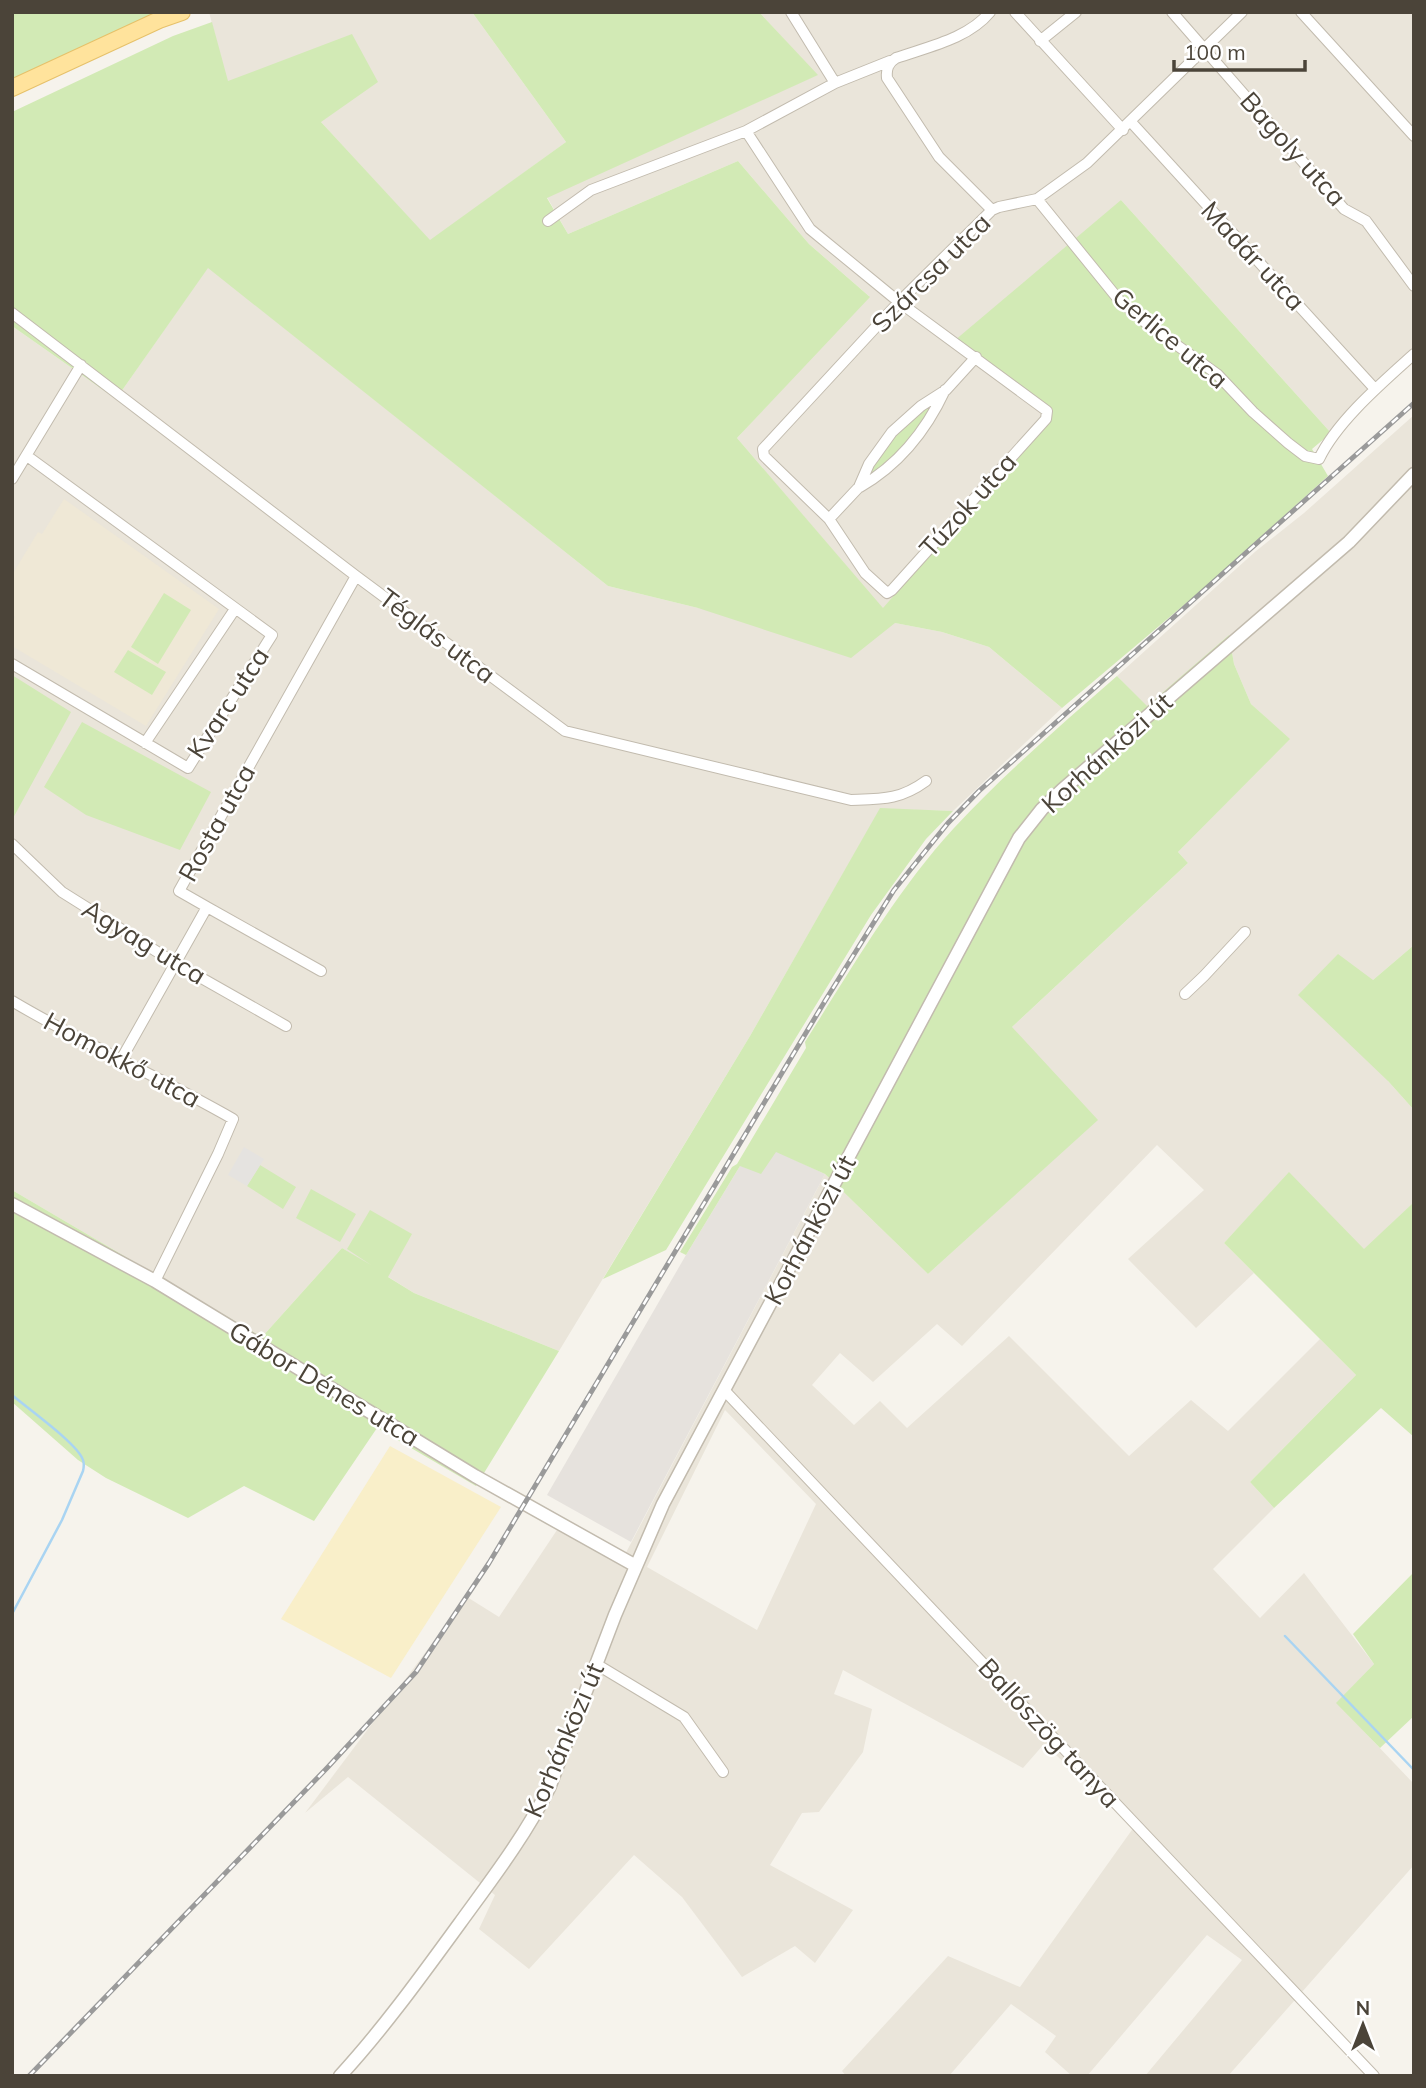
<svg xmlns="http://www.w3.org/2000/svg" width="1426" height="2088" font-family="Mulish,sans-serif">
<rect width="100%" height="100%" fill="#f6f3ec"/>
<path fill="#eae5da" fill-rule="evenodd" d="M209,12h263l94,130 -136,99 -109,-119 -94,-41z
M759,12h655v347l-83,74 -210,-233 -72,217 -166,192 -146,-171 132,-142 -60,-52 -71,-83 -170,73 -21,-37 270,-122z
M208,267l400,319 90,22 197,15 47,9 47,15 73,61 -109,103 -73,-2 -130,227 -191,315 -145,-58 -72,-45 -80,89 -250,-147v-864l104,73z
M1414,415v530l-41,35 15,101 26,29v92l-50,48 -75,-77 -65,70 30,30 -58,55 -68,-69 76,-69 -47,-45 -195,201 -25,-22 -64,58 -33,-29 -28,32 42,40 26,-24 27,27 102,-92 120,120 62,-56 37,31 92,-92 36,36 -106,107 24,26 -61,61 47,49 44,-45 70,91 -37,39 77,81v81l-186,211h-83l97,-116 -35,-25 -120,141h-15l-27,-24 11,-16 -45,-32 -62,72h-103l-4,-5 106,-115 72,31 114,-160 -90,-83 -21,24 -180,-98 -9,24 38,15 -9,43 -44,60 -17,1 -32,52 83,45 -38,53 -20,-17 -53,31 -60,-80 -48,-42 -105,114 -50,-40 16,-34 -147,-118 -43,36 162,-216 32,20 58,-87 63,34 205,-390 103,100 169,-154 -86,-92 177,-165 -10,-11 111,-113 -38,-35 -17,-40 -5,-29 -82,72 -30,-31 139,-125 48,-38zM725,1410l91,94 -59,126 -110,-63z"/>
<path fill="#e6e2dd" d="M776,1151l49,23 -194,368 -84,-47 139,-240 54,-89z"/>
<path fill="#efe8d6" d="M64,499l155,110 -73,117 -134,-80v-24l3,-5 -3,-3v-39l26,-43 4,2z"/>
<path fill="#d2eab5" d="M12,12h145l-145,68z
M472,12h287l59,63 -271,123 21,36 170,-73 71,83 61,53 -133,141 146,170 165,-190 -94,-77 167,-141 210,233 -19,16 16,27 -118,107 -148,125 -73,-61 -47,-15 -47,-9 -44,35 -153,-50 -90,-22 -400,-318 -92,131 -104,-73v-214l161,-76 39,-14 16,59 124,-47 26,48 -57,40 109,118 136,-98z
M931,405l2,4c-18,24 -35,44 -58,64l-4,1c0,-22 40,-54 56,-68z
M164,593l27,17 -33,54 -27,-17z
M1229,635l5,29 17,40 39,35 -112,113 10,11 -176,164 86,93 -170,154 -103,-100 -49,-22 -15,22 -21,-8 -54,89 -6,-3 52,-85 5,-3 69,-116 -1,-6c45,-71 92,-152 149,-214 50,-54 107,-103 163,-152l30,30z
M128,650l38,22 -14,23 -38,-23z
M12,675l59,37 -59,108z
M82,722l129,70 -31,58 -94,-35 -42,-28z
M880,808l73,3 -27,28 -55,76 -205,335 -63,29 147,-243z
M1414,945v165l-26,-29 -90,-86 40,-41 35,26z
M260,1165l36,22 -13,22 -36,-23z
M1289,1172l75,77 50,-47v235l-33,-29 -107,100 -24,-26 106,-107 -132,-132z
M311,1189l45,25 -16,28 -44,-24z
M12,1190l250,147 80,-89 29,17 -24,-16 23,-39 42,24 -24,43 26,16 145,58 -83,135 -99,-58 -63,93 -70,-35 -56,32 -82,-40 -28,-18 -66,-58z
M1414,1572v144l-34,32 -44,-45 38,-39 -21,-30z"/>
<path fill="#f9efc9" d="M390,1446l111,61 -110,171 -110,-59z"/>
<path fill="#e5e3e0" d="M244,1147l20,12 -17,27 -19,-11z"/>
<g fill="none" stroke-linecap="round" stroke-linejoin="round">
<path stroke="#a9d4f2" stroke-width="2.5" d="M12,1395c15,13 66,49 71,65 1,3 1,7 0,11l-21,49 -50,94
M1285,1636l129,134"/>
<defs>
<path id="minor" d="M791,12l44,71
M990,12c-22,27 -63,35 -94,46 -8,5 -10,11 -9,20l52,79 53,53
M1015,12l108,118
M1172,12l172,197 22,12 48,65
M1301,12l113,124
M1040,41l36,-29
M1131,122l244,267
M746,131l64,98 89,73 148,109 -1,8 -154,171 -5,3 -22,-20 -36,-54 -65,-63 -1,-7 136,-147 93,-92 7,-3 38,-8 50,-36 155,-151
M1037,199l82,101 27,23 71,51 36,38 35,31 17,13 14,3c18,-38 64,-77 95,-105
M548,221l43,-31 155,-59 89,-48 55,-22
M12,313l344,263 209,155 286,69c31,-1 49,0 75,-19
M12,479l69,-114
M860,487c40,-23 66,-56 85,-97
M829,519l30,-32 10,-23 23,-32 29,-26 25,-16 30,-33
M12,664l176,104 84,-133 -245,-179
M145,743l90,-134
M12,844l50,48 113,71 111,63
M207,907l114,64
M1185,994l19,-18 41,-44
M12,1001c72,43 148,76 221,118l-15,35 -63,127
M122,1058l85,-151 -28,-16 177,-315
M724,1390l650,686
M596,1664l88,53 39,55"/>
<path id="tertiary" d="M12,1204l143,77 320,195 161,90
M340,2076c44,-48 82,-101 120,-153 32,-44 65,-87 89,-135l66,-173 48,-111 356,-666 23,-29 20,-19 287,-248 65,-68"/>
<path id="primary" d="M12,88l147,-68 23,-8"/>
</defs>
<use href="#minor" stroke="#c2bbae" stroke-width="12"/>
<use href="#tertiary" stroke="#c2bbae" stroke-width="15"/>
<use href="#primary" stroke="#e6c16a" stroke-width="18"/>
<use href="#minor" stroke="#fff" stroke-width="10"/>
<use href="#tertiary" stroke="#fff" stroke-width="12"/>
<use href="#primary" stroke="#ffe39c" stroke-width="16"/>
<defs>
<path id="rail" d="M29,2076l298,-308 89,-96 73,-109 336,-562 69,-111 54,-67 31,-32 435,-388"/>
</defs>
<use href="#rail" stroke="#9a9a9a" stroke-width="5"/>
<use href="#rail" stroke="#fff" stroke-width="2.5" stroke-dasharray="8" stroke-linecap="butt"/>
</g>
<g text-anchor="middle" stroke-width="5" stroke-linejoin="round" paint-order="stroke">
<g font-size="26" fill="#4b4439" stroke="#fff">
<text transform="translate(1293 149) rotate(48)" y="9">Bagoly utca</text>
<text transform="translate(1253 256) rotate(47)" y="9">Madár utca</text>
<text transform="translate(931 273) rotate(-45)" y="9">Szárcsa utca</text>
<text transform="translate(1170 338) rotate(40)" y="9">Gerlice utca</text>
<text transform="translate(968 505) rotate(-48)" y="9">Túzok utca</text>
<text transform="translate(437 636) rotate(37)" y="9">Téglás utca</text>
<text transform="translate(228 703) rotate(-57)" y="9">Kvarc utca</text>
<text transform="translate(1107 753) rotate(-42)" y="9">Korhánközi út</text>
<text transform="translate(217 823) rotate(-61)" y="9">Rosta utca</text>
<text transform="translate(144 942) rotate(31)" y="9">Agyag utca</text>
<text transform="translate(122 1060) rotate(28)" y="9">Homokkő utca</text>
<text transform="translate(810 1230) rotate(-62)" y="9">Korhánközi út</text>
<text transform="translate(324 1384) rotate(31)" y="9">Gábor Dénes utca</text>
<text transform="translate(1049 1733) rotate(47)" y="9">Ballószög tanya</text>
<text transform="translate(564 1740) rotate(-67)" y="9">Korhánközi út</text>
</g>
</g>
<rect width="1426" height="2088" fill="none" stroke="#4b4439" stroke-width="28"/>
<g transform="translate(1363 2025)" stroke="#ffffff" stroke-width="5" paint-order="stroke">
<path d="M0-5L12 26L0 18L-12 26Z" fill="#4b4439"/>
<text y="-10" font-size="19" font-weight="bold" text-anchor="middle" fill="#4b4439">N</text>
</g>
<path d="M1174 60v10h131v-10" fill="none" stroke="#4b4439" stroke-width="3.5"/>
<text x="1184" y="60" font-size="21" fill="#4b4439" stroke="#ffffff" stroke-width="5" paint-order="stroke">100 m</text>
</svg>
